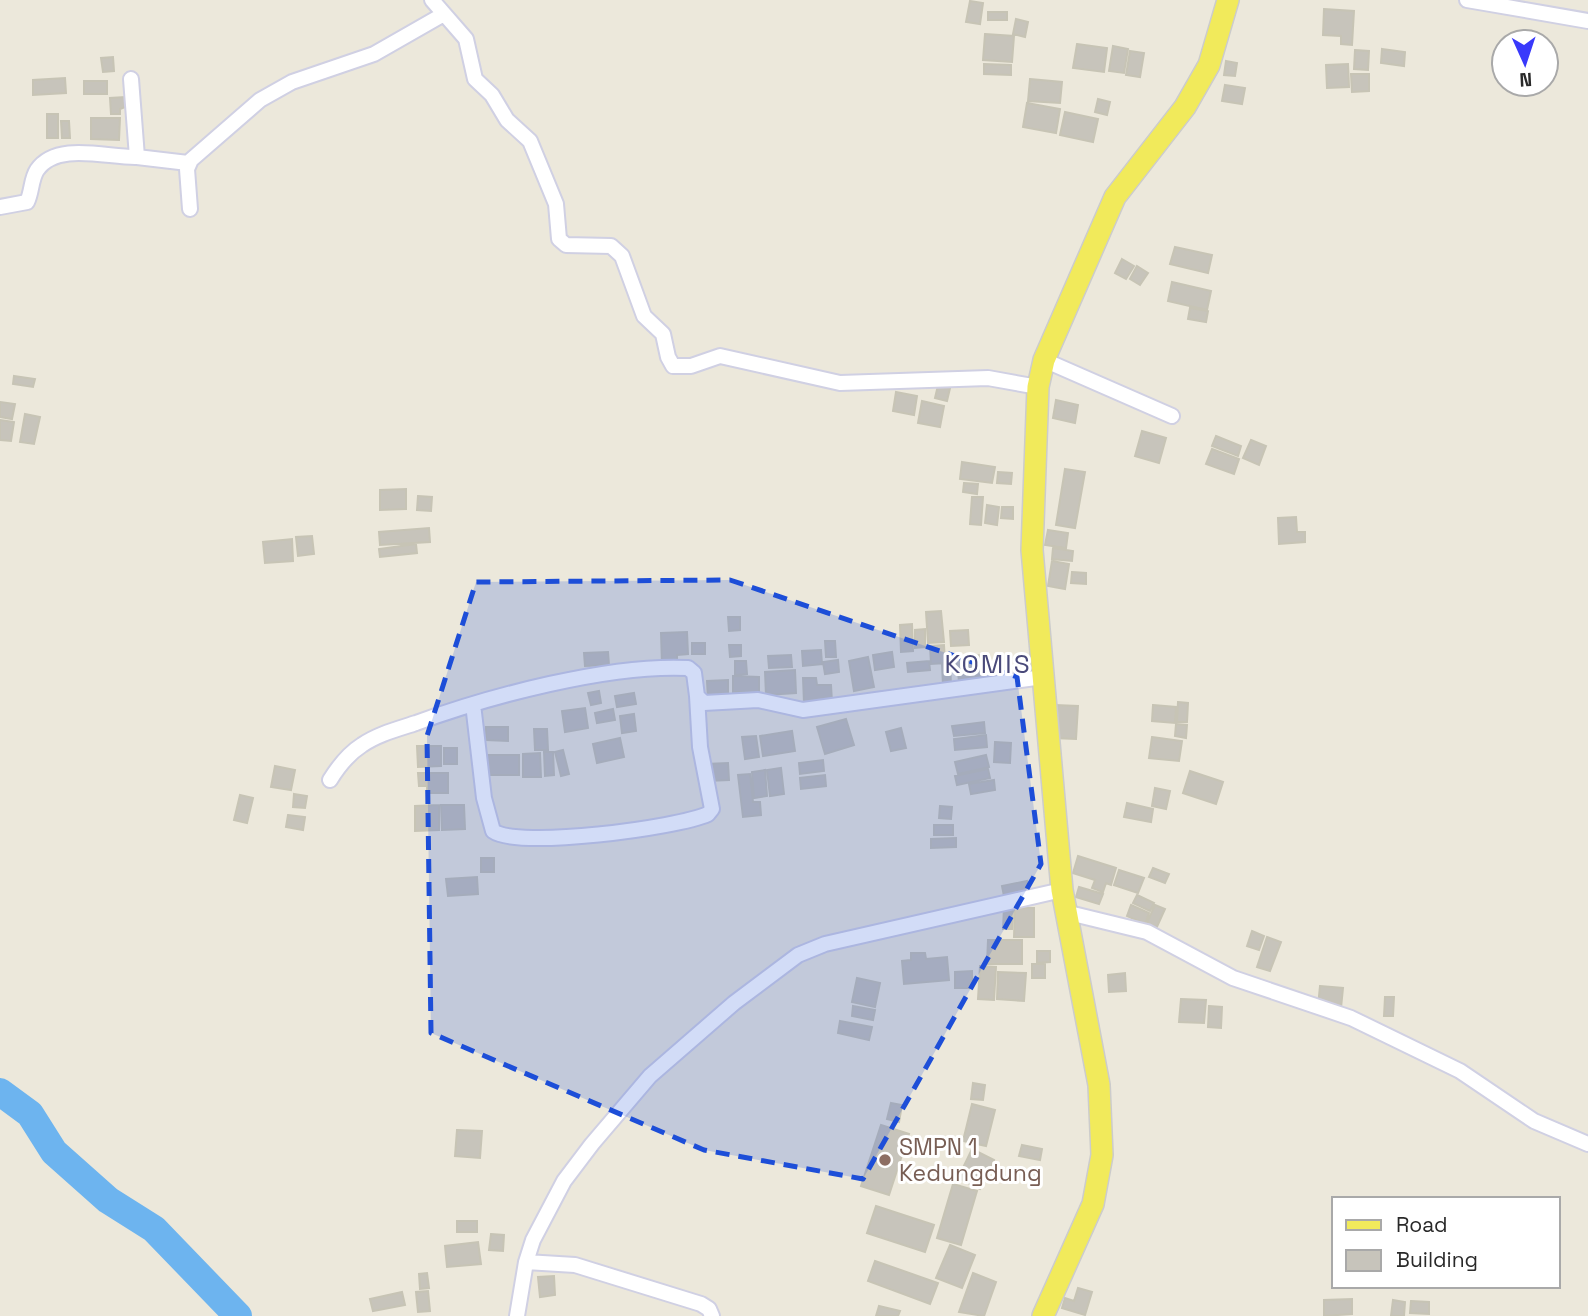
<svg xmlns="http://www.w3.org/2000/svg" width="1588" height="1316" font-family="'Space Grotesk',sans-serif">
<rect width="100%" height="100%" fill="#ece8db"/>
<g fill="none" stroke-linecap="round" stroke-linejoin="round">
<path stroke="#6db4ef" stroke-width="28" d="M0,1092l30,22 24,38 54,48 46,29 84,87"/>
</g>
<path fill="#c7c4bb" stroke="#c7c4b5" stroke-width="2" d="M970,1l13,2 -3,21 -14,-2z
M1324,9l30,2 -2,34 -11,-1v-8l-18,-1z
M988,12h19v8h-19z
M1016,19l12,3 -3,15 -12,-3z
M985,34l29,2 -2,26 -29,-2z
M1077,44l30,4 -3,24 -31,-4z
M1113,46l15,3 -4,24 -15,-2z
M1382,49l23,3 -1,14 -23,-3z
M1355,50l14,1 -1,19 -14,-1z
M1130,51l14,2 -4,24 -14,-2z
M113,57l1,14 -11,1 -2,-14z
M1226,61l11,2 -2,13 -11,-1z
M984,64l27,1v10l-27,-1z
M1348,64l1,23 -22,1 -1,-23z
M1351,74h18v17l-17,1z
M65,78l1,15 -33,2v-15z
M1030,79l32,3 -2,21 -32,-2z
M84,81h23v13h-23z
M1225,85l20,3 -3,16 -20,-3z
M125,97v10l-5,2v5h-9l-1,-16z
M1098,99l12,3 -3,13 -12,-3z
M1027,103l33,6 -4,24 -33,-6z
M1065,112l33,7 -5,23 -33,-7z
M47,114h11v24h-11z
M91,118h29l-1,22 -28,-1z
M61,121h8l1,17h-8z
M1175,247l37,8 -4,18 -38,-9z
M1122,259l12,7 -8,13 -11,-6z
M1137,266l11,7 -8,12 -10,-6z
M1172,282l39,9 -4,19 -39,-9z
M1190,308l18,3 -2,11 -18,-3z
M14,376l21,3 -2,8 -20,-3z
M939,381l12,3 -4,17 -12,-3z
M896,392l21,4 -3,19 -21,-4z
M1056,400l22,5 -3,18 -22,-5z
M922,401l22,5 -4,21 -22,-4z
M0,402l15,2 -3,15 -12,-2z
M25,414l15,3 -6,27 -14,-2z
M0,420l14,2 -3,19 -11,-1z
M1142,431l24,7 -7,25 -24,-7z
M1216,436l25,10 -3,10 -26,-10z
M1251,440l15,6 -7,19 -16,-7z
M1212,449l27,10 -5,15 -28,-10z
M962,462l33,5 -3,16 -32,-4z
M1065,469l20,3 -10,56 -19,-3z
M998,472l14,1 -1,11 -14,-1z
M964,483l14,1 -1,10 -14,-2z
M406,489v20l-26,1v-20z
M418,496l14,1 -1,14 -14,-1z
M972,497h11l-2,28 -11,-1z
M987,505l12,2 -2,18 -12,-2z
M1002,507h11v12l-12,-1z
M1296,517l1,15h8v10l-26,2 -1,-26z
M429,528l1,14 -50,3 -1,-13z
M1048,530l20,3 -2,15 -21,-3z
M312,536l2,18 -16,2 -2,-19z
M292,539l1,22 -28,2 -2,-21z
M416,544l1,9 -37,4 -1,-8z
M1053,548l20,3 -1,10 -20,-2z
M1052,561l17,3 -4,25 -17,-3z
M1072,572l14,1v11l-15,-1z
M941,611l3,31 -16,1 -2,-31z
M728,617h12v13l-11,1z
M912,624l1,27 -12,1 -1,-27z
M925,629v18l-10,1v-18z
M968,630l1,15 -18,1 -1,-15z
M687,632l1,22 -11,1v9l-15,1 -1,-32z
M825,641h10l1,16h-10z
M692,643h13v11h-13z
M729,645h12v11l-11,1z
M944,645l1,18 -14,1 -1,-18z
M821,650l1,14 -19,2 -1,-15z
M608,652l1,13 -24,1 -1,-13z
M892,652l2,15 -19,3 -2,-15z
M791,655l1,12 -23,1 -1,-12z
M982,655l1,13 -27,2 -1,-13z
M868,657l6,30 -20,4 -5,-30z
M838,660l1,12 -14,2 -2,-12z
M735,661h11l1,13 -12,1z
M929,661l1,9 -22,2 -1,-9z
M950,664l1,20 -8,1 -1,-20z
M982,669l1,10 -24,3 -1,-10z
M795,670l1,23 -30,2 -1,-23z
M733,676l26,1v15h-26z
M803,678h13l1,7h14l1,17 -28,1z
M728,680v18l-20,1 -1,-18z
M599,691l2,12 -10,2 -3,-12z
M634,693l2,11 -19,3 -2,-11z
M1178,702l10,1 -1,19h-10z
M1055,705l23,1 -2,33 -23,-1z
M1153,705l23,2 -1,16 -23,-2z
M585,708l3,20 -23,4 -3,-21z
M613,709l2,11 -18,3 -2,-10z
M634,714l2,17 -14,2 -2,-17z
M846,719l8,26 -29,9 -8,-27z
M984,722l1,11 -31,3 -2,-10z
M1176,724l11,1 -1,13 -11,-2z
M486,727h22v14l-22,-1z
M901,728l5,20 -15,3 -5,-19z
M534,729h13l1,21h-13z
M792,731l3,20 -32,5 -3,-20z
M986,735l1,12 -32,3 -1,-11z
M756,736l3,21 -14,2 -3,-22z
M1152,737l30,4 -3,20 -30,-3z
M620,738l4,19 -27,6 -4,-19z
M995,742l16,1 -1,20 -16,-1z
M417,746h24v20l-23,1z
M444,748h13v16h-13z
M563,750l6,24 -8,2 -6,-24z
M544,752h9l1,23 -9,1z
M540,753l1,24h-18v-23z
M483,755h36v20h-36z
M986,755l3,12 -31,7 -3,-12z
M823,760l1,11 -24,3 -1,-11z
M728,763l1,17 -22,1 -1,-17z
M275,766l20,4 -4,20 -20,-3z
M781,768l3,26 -14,2 -3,-26z
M988,769l2,9 -33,7 -2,-9z
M765,770l2,26 -13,2 -2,-26z
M1190,771l33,11 -7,22 -33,-11z
M418,773h30v20h-21v-7h-8z
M750,774l3,28h7l1,13 -18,2 -5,-42z
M825,775l1,11 -25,3 -1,-11z
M994,780l1,10 -24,4 -2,-10z
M1155,788l15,3 -4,18 -14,-3z
M294,794l13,2 -2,12 -12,-1z
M240,795l13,3 -6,25 -13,-3z
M1127,803l26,6 -2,13 -27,-5z
M439,805v25l-24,1v-25z
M441,805h23l1,24 -23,1z
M940,806l12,1 -1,12 -12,-1z
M288,815l17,2 -2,13 -17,-3z
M934,825h19v10h-19z
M956,838v9l-25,1v-9z
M1078,856l38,12 -5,17 -5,-2 -3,9 -11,-4 3,-8 -22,-7z
M481,858h13v14h-13z
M1153,868l16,6 -4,9 -16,-6z
M1119,870l25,8 -6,15 -24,-8z
M477,877l1,17 -30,2 -2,-17z
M1027,881l3,14 -25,6 -3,-15z
M1079,887l24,7 -4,10 -23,-7z
M1137,895l17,8 -4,8 -17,-8z
M1131,905l18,8 -4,11 -18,-8z
M1155,905l10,4 -9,20 -10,-4z
M1004,907h9l-1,22h-9z
M1015,908h19v29h-20z
M1252,931l12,5 -5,14 -12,-4z
M1267,937l14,5 -11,29 -13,-4z
M988,940h34v24h-35z
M1037,951h13v11l-13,1z
M911,953h14l1,6 21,-2 2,23 -45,4 -2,-23 9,-1z
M1032,964h13v14h-13z
M980,966l16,1 -2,33 -16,-1z
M972,971v17h-17v-16z
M998,972l28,1 -2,28 -27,-2z
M1125,973l1,18 -17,1 -1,-17z
M857,978l23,5 -5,24 -23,-5z
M1320,986l23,2 -2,20 -23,-2z
M1385,997h9l-1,19h-9z
M1181,999l25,1 -2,23 -25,-1z
M853,1006l22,4 -2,10 -21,-4z
M1209,1006l13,1 -1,21 -13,-1z
M840,1021l32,6 -3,13 -31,-7z
M973,1083l12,2 -2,15 -12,-1z
M891,1103l11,2 -3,17 -12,-3z
M972,1104l23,6 -9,36 -23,-5z
M881,1125l28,9 -20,61 -28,-9z
M457,1130l25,1 -2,27 -25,-2z
M1022,1145l20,4 -2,11 -21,-4z
M972,1149l22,11 -14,29 -22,-11z
M953,1184l24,7 -16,54 -24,-7z
M876,1206l58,19 -9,27 -58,-19z
M457,1221h20v11h-20z
M491,1234l13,1 -1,16 -14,-1z
M478,1242l3,22 -34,3 -2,-21z
M950,1245l25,10 -13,33 -26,-10z
M875,1261l63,22 -8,21 -62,-23z
M427,1273l2,15 -9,1 -1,-15z
M973,1273l23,9 -12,34 -25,-4z
M554,1276l1,19 -15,2 -2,-20z
M1078,1288l14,4 -7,23 -23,-7 3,-10 9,3z
M428,1291l2,20 -12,1 -2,-20z
M402,1292l3,13 -32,6 -3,-12z
M1352,1299v15l-28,2v-16z
M1393,1300l12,2 -1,14h-13z
M1411,1301l18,1v12l-19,-1z
M879,1306l21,5 -2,5h-22z"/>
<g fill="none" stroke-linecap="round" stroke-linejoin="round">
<defs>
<path id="street" d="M432,0l34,39 9,40 17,16 15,25 23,21 26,63 3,35 7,6 45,1 11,10 22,60 19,18 5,23 5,9h18l29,-10 120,27 148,-5 50,9
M1467,0l121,21
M131,79l6,78 51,6
M0,207l27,-5c5,-10 4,-23 10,-32 20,-29 71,-12 100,-13
M190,209l-3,-40 4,-9 69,-60 32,-18 82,-28 70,-40
M1044,360l128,56
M473,704l11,94 9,33c25,18 184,-3 215,-17l4,-5 -12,-62 -3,-51
M330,780c8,-13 18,-26 32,-35 16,-11 36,-16 54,-22 74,-27 193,-59 272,-55l6,5 3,23 7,7 54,-3 45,10 240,-33
M1065,912l82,20 86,46 118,40 109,53 74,50 54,23
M526,1262l49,3 126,39 8,5 3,7
M517,1316l9,-54 7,-22 31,-59 28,-37 58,-68 84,-73 64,-48 27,-11 237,-54"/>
<path id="primary" d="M1043,1316l50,-112 9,-49 -3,-70 -37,-195 -30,-340 6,-163 6,-27 71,-163 70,-90 24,-42 19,-65"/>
</defs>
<use href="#street" stroke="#d0d0e3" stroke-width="18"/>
<use href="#primary" stroke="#ccc" stroke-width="24"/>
<use href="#street" stroke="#fff" stroke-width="14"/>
<use href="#primary" stroke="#f1ea5b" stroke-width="21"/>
</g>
<path fill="#1d4ed8" fill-opacity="0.2" stroke="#1d4ed8" stroke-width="5" stroke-dasharray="14 9" stroke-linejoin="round" d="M730,580l287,97 24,187 -178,315 -159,-29 -273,-117 -4,-297 49,-154z"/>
<circle fill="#8d6e63" stroke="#fff" stroke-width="2.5" cx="885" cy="1160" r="7"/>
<g text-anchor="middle" stroke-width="6" stroke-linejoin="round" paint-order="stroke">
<g font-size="23" fill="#785e54" stroke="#fff" text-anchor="start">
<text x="899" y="1155">SMPN 1<tspan x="899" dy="26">Kedungdung</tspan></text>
</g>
<g font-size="26" letter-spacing="2" fill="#4a4a7a" stroke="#fff">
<text x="988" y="673">KOMIS</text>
</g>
</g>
<rect x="1332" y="1197" width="228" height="91" fill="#ffffff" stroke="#a9a9a9" stroke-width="2"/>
<rect x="1346" y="1220" width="35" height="10" fill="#f1ea5b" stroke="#a9a9a9" stroke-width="2"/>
<text x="1396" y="1232" font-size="21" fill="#292929">Road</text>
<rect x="1346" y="1250" width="35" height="21" fill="#c7c4bb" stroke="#a9a9a9" stroke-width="2"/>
<text x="1396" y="1267" font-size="21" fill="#292929">Building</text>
<g transform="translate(1525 63) rotate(177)"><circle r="33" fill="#ffffff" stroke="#a9a9a9" stroke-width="2"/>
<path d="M0-5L12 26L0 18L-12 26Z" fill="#3939fb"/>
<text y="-10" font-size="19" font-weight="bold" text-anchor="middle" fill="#292929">N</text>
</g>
</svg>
